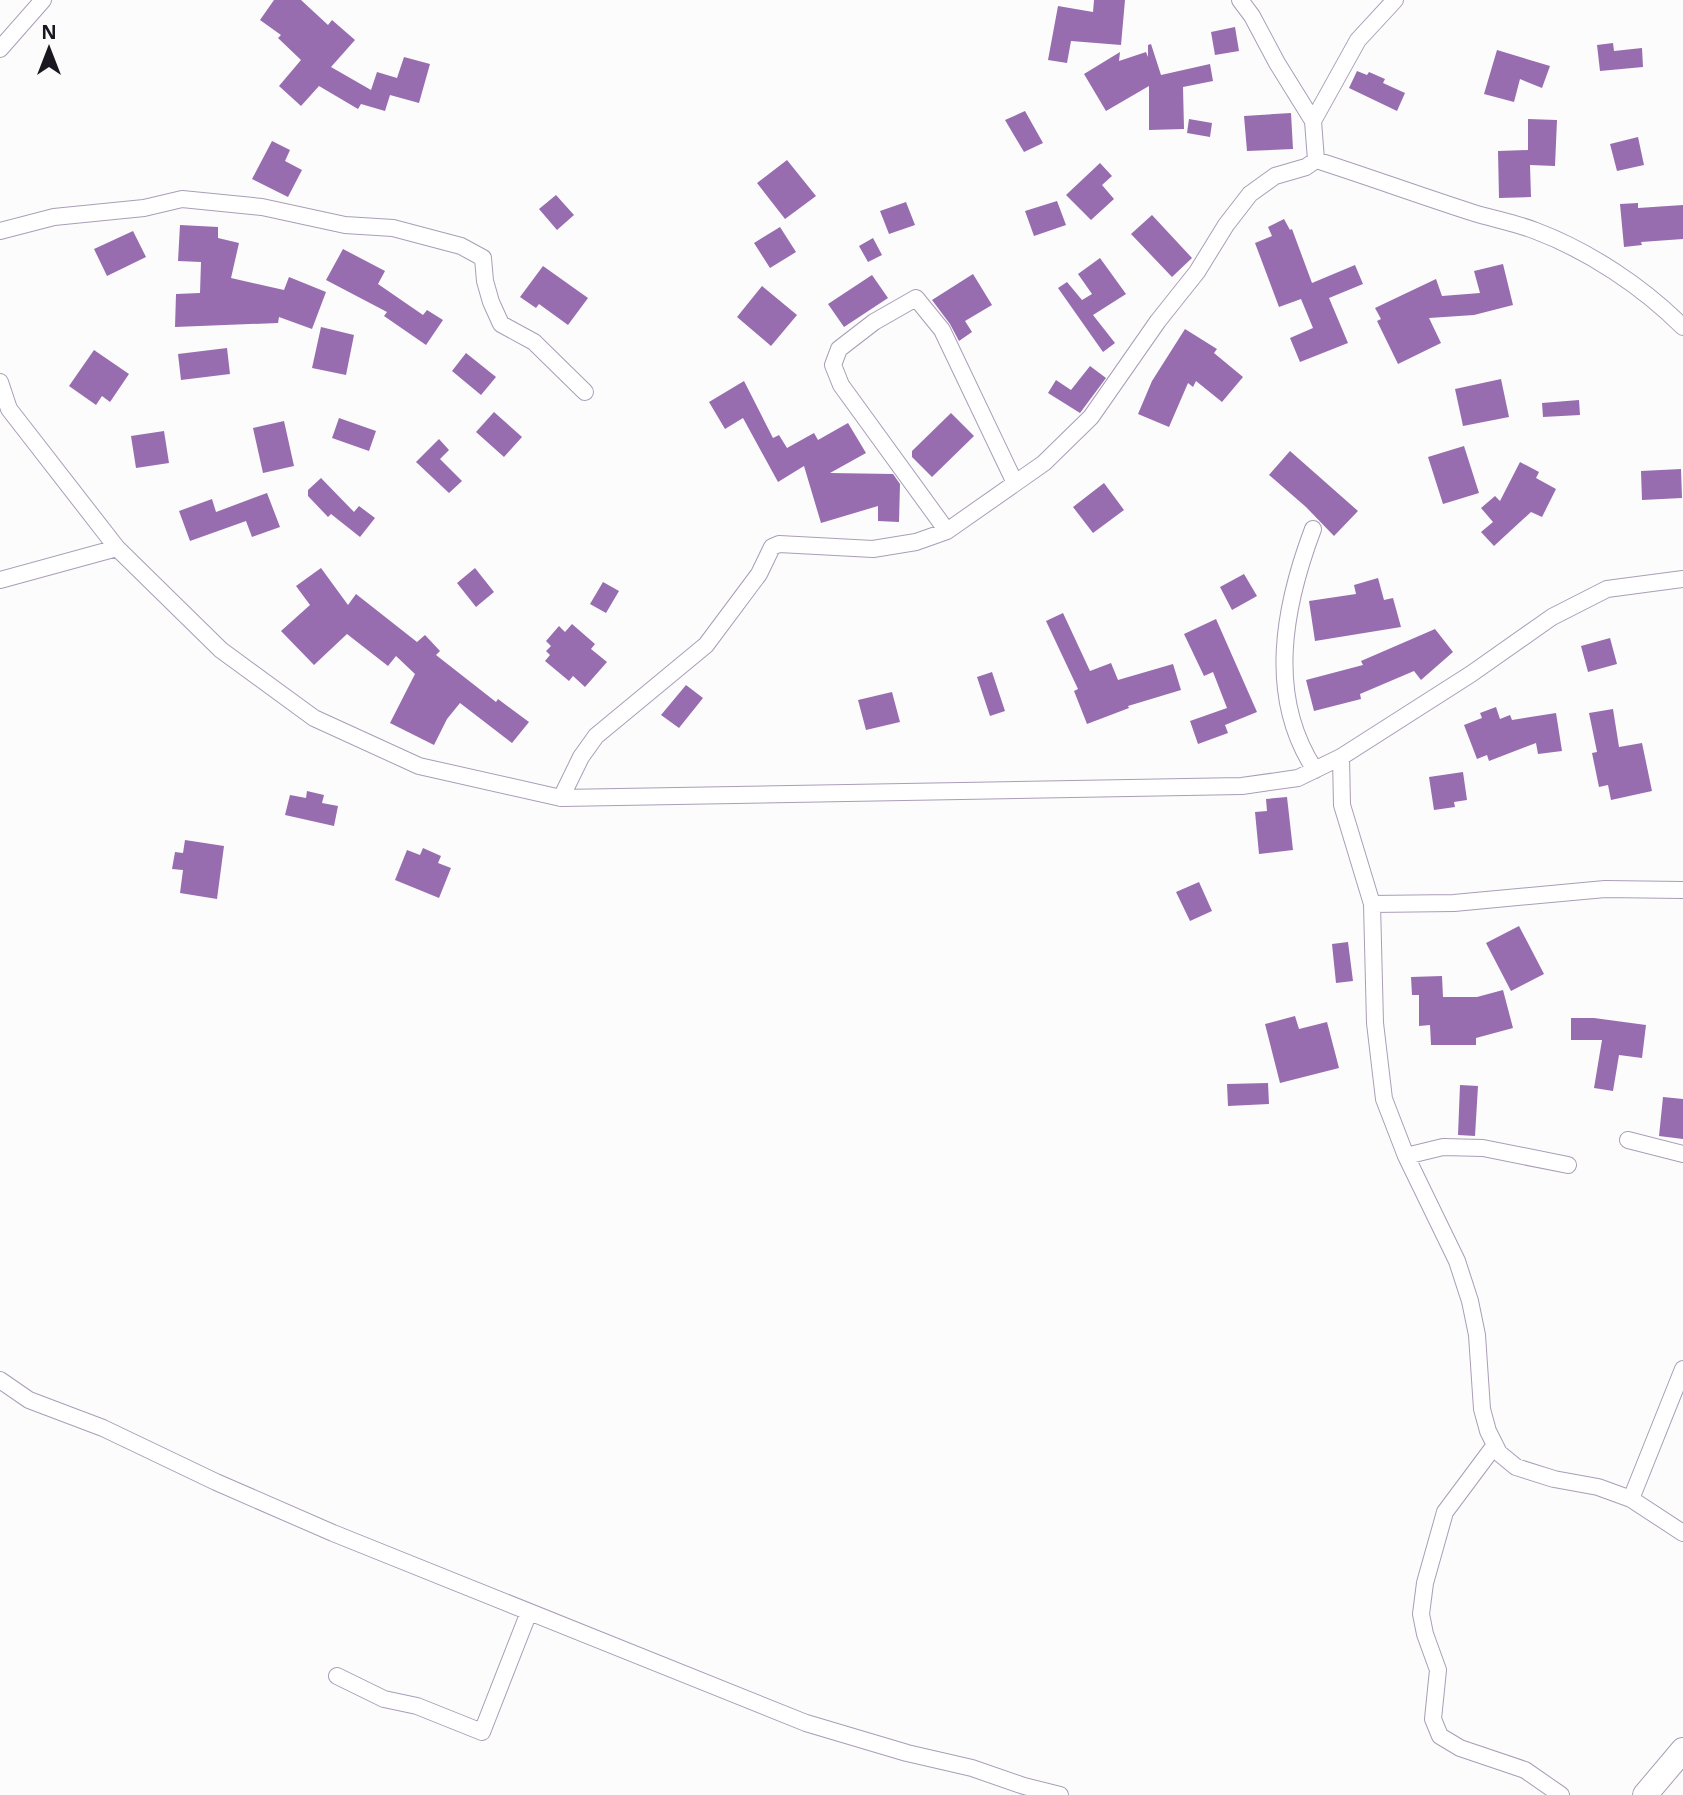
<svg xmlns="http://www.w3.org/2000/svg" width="1683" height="1795" font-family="'Noto Sans',sans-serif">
<rect width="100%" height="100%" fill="#fcfcfc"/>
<path fill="#976db0" d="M274,0h27l27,25 4,-5 23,20 -24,27 40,23 6,-18 20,6 7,-21 26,7 -11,39 -29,-8 -5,16 -24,-7 -3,5 -39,-23 -18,20 -22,-20 22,-26 -23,-22 3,-3 -21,-15z
M1094,0h31l-4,45 -50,-4 -4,22 -19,-3 10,-54 35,6z
M1235,27l4,24 -24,4 -4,-23z
M1613,43l1,8 28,-3 1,19 -43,4 -3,-26z
M1151,44l10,31 49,-11 3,17 -30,6 1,42 -35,1v-44l-43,25 -22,-37 36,-22 -1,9 27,-9 2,5v-12z
M1497,50l53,16 -8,22 -22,-9 -6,23 -30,-8z
M1357,71l10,4 2,-3 16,7 -2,4 22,10 -8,18 -48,-23z
M1025,111l18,32 -19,9 -19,-32z
M1291,113l2,36 -46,2 -3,-35z
M1189,119l23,4 -2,14 -23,-4z
M1528,119l29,1 -2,46 -25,-1 1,32 -32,1 -1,-47 30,-1z
M1638,137l6,28 -27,6 -7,-27z
M272,141l18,9 -5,11 17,9 -14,27 -36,-18z
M787,160l29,36 -31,23 -28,-36z
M1100,163l12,13 -10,9 12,14 -23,21 -25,-25z
M556,195l18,20 -17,15 -18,-21z
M1057,201l9,24 -32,11 -9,-25z
M906,202l9,23 -26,9 -9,-23z
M1638,203v5l45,-3v34l-42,3 1,3 -18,2 -4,-43z
M1152,215l40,43 -20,19 -41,-43z
M1284,219l6,11 2,-1 20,54 43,-18 8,19 -34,14 19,45 -48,19 -10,-24 23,-10 -12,-29 -22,8 -24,-64 17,-7 -4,-9z
M180,225l38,2v11l21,5 -8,35 53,12 5,-13 37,15 -14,37 -33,-12 -1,6 -103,4 1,-33 24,-1 1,-31 -23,-1z
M780,227l16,25 -26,16 -16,-25z
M133,231l13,26 -39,19 -13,-27z
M873,238l9,17 -14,7 -9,-16z
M343,249l42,22 -7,13 45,31 4,-5 16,10 -17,25 -42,-29 3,-4 -61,-32z
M1100,258l26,36 -33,21 22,28 -12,9 -45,-64 9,-6 15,18 10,-6 -14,-20z
M1503,264l10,41 -39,10 -45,3 12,25 -43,21 -21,-43 4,-2 -6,-11 61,-29 6,17 38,-3 -6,-22z
M543,266l45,32 -20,27 -29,-21 -3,4 -16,-11z
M973,274l19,31 -27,16 7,11 -13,9 -9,-17 -18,-24z
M872,275l16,23 -44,29 -16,-23z
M762,286l35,29 -26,31 -34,-29z
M321,327l33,8 -8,40 -34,-7z
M1185,329l32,20 -3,4 29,24 -21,25 -26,-21 -3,6 -5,-4 -19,44 -31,-13 14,-33z
M227,348l3,26 -49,6 -3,-26z
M94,350l35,24 -19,28 -8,-6 -6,9 -27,-19z
M466,353l30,24 -15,18 -29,-24z
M1090,366l16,12 -26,35 -32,-20 8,-13 15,10z
M1501,379l8,38 -46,9 -8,-37z
M744,381l29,57 6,-3 8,13 27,-15 4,7 30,-17 18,30 -36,20 63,1 7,10 -1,38 -21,-1v-15l-57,17 -17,-57 -26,16 -35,-64 -18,11 -16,-27z
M1579,400l1,15 -37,2 -1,-14z
M494,412l28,25 -18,20 -28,-25z
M951,413l23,23 -42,41 -20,-20v-6z
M339,418l37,13 -7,20 -37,-13z
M284,421l10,45 -31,7 -10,-45z
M164,431l5,32 -33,5 -5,-32z
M439,439l10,11 -9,9 22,22 -13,12 -33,-31z
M1464,446l15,47 -36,11 -15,-47z
M1290,451l68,60 -24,25 -28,-29 -37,-32z
M1520,462l19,10 -3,6 20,11 -14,28 -11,-5 -37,34 -13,-14 12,-10 -12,-14 14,-12 5,5z
M1681,469l1,29 -40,2 -1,-29z
M321,478l33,34 5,-6 16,12 -15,19 -29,-23 -3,3 -20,-21v-6z
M1104,483l20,27 -31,23 -20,-26z
M267,493l13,34 -28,10 -6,-16 -56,20 -11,-30 33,-12 4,13z
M321,568l27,37 8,-11 61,48 8,-7 15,16 -4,4 60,47 2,-3 31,23 -17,21 -52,-40 -13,16 -13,26 -44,-22 25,-49 -19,-18 -8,10 -41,-32 -33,31 -33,-34 29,-26 -14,-19z
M475,568l19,24 -18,15 -19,-24z
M1244,574l13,22 -25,14 -12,-23z
M1378,578l6,22 9,-2 8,29 -86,14 -6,-40 47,-7 -2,-9z
M603,582l16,9 -13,22 -16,-9z
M1063,613l27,58 21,-8 7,17 55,-16 8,26 -53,16 1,2 -42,16 -13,-33 4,-2 -32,-68z
M1216,619l41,93 -32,13 3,8 -30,11 -8,-23 37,-13 -14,-36 -9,4 -20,-42z
M572,624l23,20 -4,5 16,13 -22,25 -12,-11 -4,5 -24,-20 5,-6 -4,-4 5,-5 -5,-5 13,-15 6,6z
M1435,629l18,23 -32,28 -7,-9 -54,23 1,5 -47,12 -8,-31 57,-15 -2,-4z
M1610,638l7,26 -29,8 -7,-26z
M992,672l13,39 -15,5 -13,-39z
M686,685l17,13 -24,30 -18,-13z
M892,692l8,30 -34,8 -8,-30z
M1496,707l4,12 10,-4 2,5 44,-7 6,38 -24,3 -2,-11 -47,18 -2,-6 -10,4 -13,-34 18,-7 -2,-5z
M1613,709l6,38 23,-4 10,48 -41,9 -3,-15 -9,2 -7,-34 5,-1 -8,-39z
M1463,772l4,28 -13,2 1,5 -21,3 -5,-33z
M307,791l17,4 -2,8 16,3 -4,20 -49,-11 5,-20 16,3z
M1287,797l6,53 -34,4 -4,-42 12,-1 -1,-12z
M185,840l39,6 -7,53 -37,-6 3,-23 -11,-1 3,-17 8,1z
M423,848l18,8 -3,7 13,5 -12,30 -44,-18 12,-30 13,5z
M1199,882l13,29 -22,10 -14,-29z
M1519,926l25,48 -33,17 -25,-48z
M1348,942l5,39 -17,2 -4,-39z
M1442,976l1,21h34l26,-7 10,38 -37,10v7h-45l-1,-20 -11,1v-31h-7l-1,-18z
M1295,1016l4,13 28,-7 12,46 -59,15 -15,-59z
M1571,1018h23l52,7 -4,33 -23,-3 -6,36 -19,-3 8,-48h-31z
M1268,1083l1,21 -41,2 -1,-22z
M1460,1085l18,1 -3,50 -17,-1z
M1663,1097l20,2v40l-24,-3z"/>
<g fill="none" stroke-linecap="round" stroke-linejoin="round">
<defs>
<path id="minor" d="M1240,0l12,16 25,47 36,58
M0,49l43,-49
M1316,160c53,17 105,36 158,53 20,6 42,10 62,18 53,20 107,56 147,96
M0,231l54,-14 90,-9 38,-9 80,8 83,18 48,3 68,18 22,12 2,23 6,21 10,22 33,18 51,50
M0,382l9,27 108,139 104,102 93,68 105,48 142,32 681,-12 56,-8 43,-21 130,-83 81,-57 55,-28 76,-10
M1313,529c-29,77 -47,167 2,241
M947,531l-106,-146 -8,-20 6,-16 35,-27 42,-24 26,32 73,153
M0,580l117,-32
M1341,757l1,48 30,99 3,119 9,76 22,57 51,105 13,40 7,34 5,74 6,22 11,22 17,14 38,12 44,8 33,12 52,34
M561,798l20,-41 15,-21 110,-91 53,-71 13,-27 7,-3 94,5 43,-7 31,-11 97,-68 47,-46 67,-96 39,-49 29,-47 24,-31 25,-18 31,-9 10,-7 -3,-39 45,-81 37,-40
M1372,904l82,-1 151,-14 78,1
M1628,1140l55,14
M1406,1156l37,-9 40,1 85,17
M0,1380l29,20 74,28 113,54 117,51 473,190 101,30 65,15 52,18 36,9
M1495,1445l-50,67 -20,71 -4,31 4,20 13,36 -5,49 7,17 20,12 65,22 36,25
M1631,1499l52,-130
M337,1676l47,23 33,7 65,26 47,-120"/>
<path id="primary" d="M1645,1795l38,-45"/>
</defs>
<use href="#minor" stroke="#aa9db7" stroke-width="18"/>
<use href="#primary" stroke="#aa9db7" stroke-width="26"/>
<use href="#minor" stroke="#fff" stroke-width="16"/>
<use href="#primary" stroke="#fff" stroke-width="24"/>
</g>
<g transform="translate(49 49)" stroke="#fcfcfc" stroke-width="5" paint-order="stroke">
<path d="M0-5L12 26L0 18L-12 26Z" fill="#1b1720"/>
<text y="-10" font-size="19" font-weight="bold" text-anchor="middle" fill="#1b1720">N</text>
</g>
</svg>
